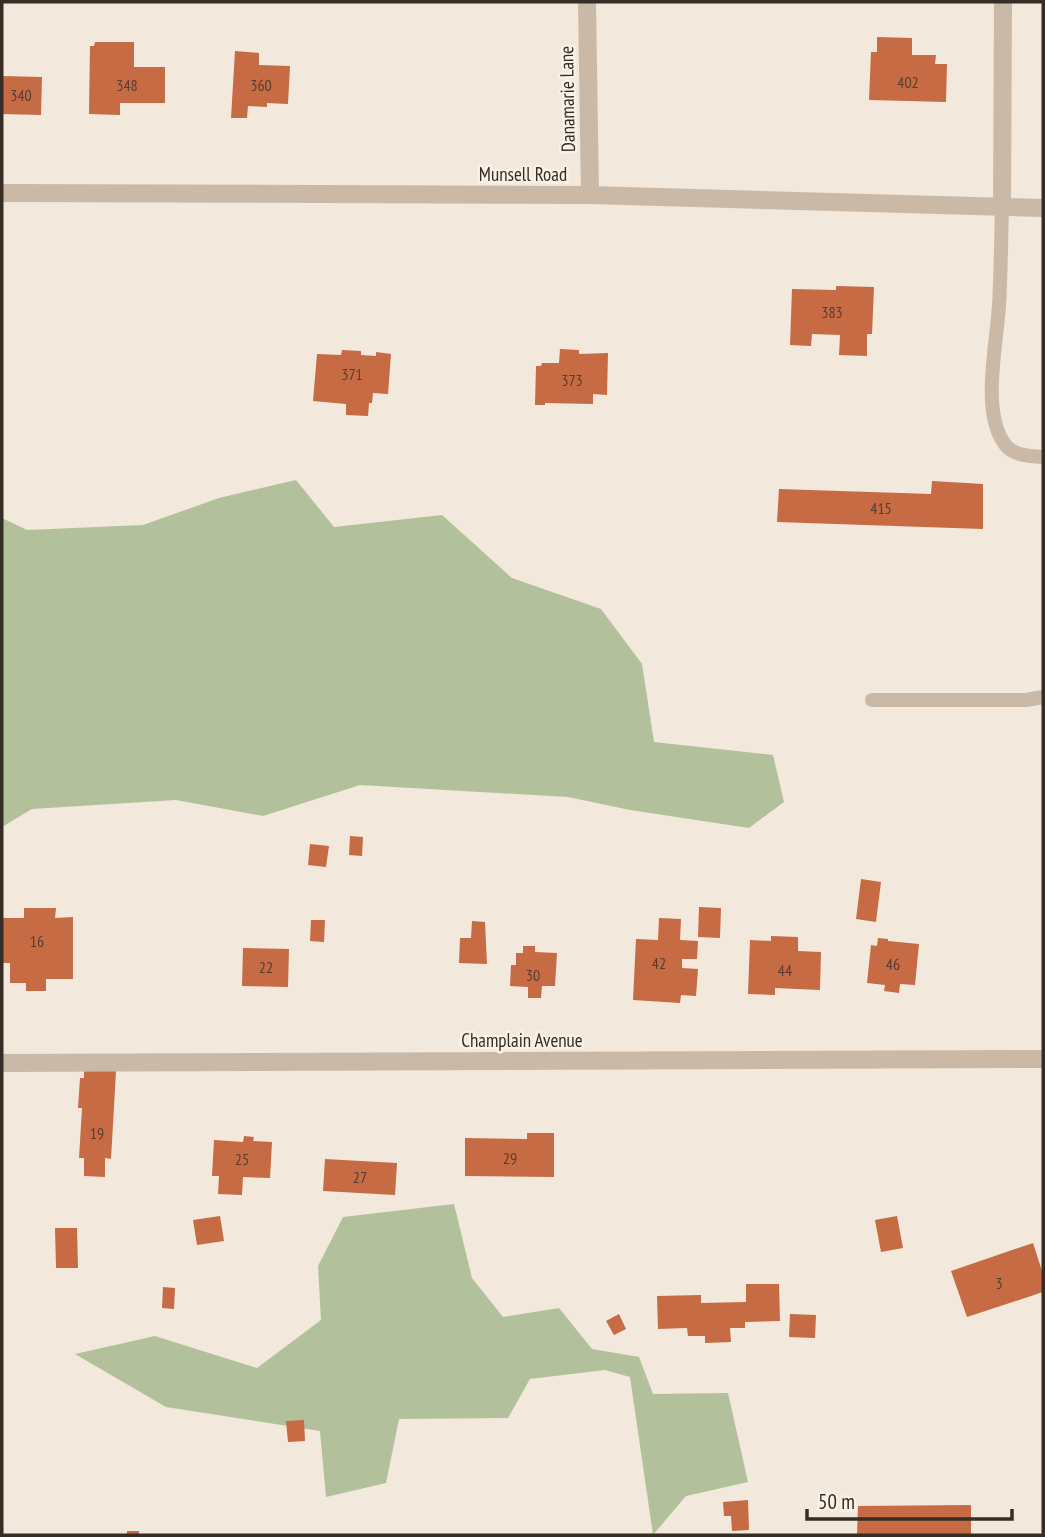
<svg xmlns="http://www.w3.org/2000/svg" width="1045" height="1537" font-family="'PT Sans Narrow',sans-serif">
<rect width="100%" height="100%" fill="#f2e8db"/>
<path fill="#b2c19b" d="M296,480l38,47 108,-12 70,63 89,31 41,55 12,78 119,13 11,47 -35,26 -119,-18 -62,-13 -208,-12 -97,31 -87,-16 -144,9 -30,18v-309l25,12 116,-5 76,-27z
M454,1204l18,74 31,39 56,-9 33,41 47,8 14,37 75,-1 20,89 -62,14 -33,39 -23,-158 -25,-7 -75,9 -22,39 -109,1 -13,64 -60,14 -6,-66 -154,-24 -91,-53 80,-18 102,32 64,-48 -3,-54 25,-49z"/>
<path fill="#c66b44" d="M877,37l35,1v17h24l-1,9h12l-1,38 -77,-2 2,-48h6z
M95,42h39v25h31v36h-45v12l-31,-1 1,-68h4z
M235,51l24,2v12l31,1 -2,38 -21,-1v4l-19,-1 -1,12h-16z
M2,76l40,1 -1,38 -39,-1z
M836,286l38,1 -2,47h-5v22l-28,-1 1,-20 -28,-1 -1,12 -21,-1 2,-56 44,1z
M560,349l19,1v4l29,-1 -1,42 -14,-1v10l-48,-1v2h-10l1,-39h5l1,-3h17z
M342,350l19,1v4l15,1v-4l15,2 -3,40 -15,-1 -1,10h-3l-1,13 -22,-1v-11l-33,-3 4,-47 24,1z
M932,481l51,3v45l-206,-7 2,-33 152,5z
M350,836l13,1 -1,19 -13,-1z
M310,844l19,2 -3,21 -18,-2z
M861,879l20,3 -5,40 -20,-3z
M699,907l22,1 -1,30 -22,-1z
M24,908h32l-1,10 18,-1v62h-27v12h-20v-8h-16v-20h-8v-45h22z
M659,918l22,1 -1,21 18,1 -1,18h-15v9l16,1 -2,27 -15,-1 -1,8 -47,-3 3,-61 22,1z
M311,920h14l-1,22 -14,-1z
M472,921l13,1 2,42 -28,-1 1,-25h11z
M771,936l27,1v14l23,1 -1,38 -45,-2v7l-27,-1 2,-54 21,1z
M878,938l10,1v2l31,3 -4,41 -15,-1 -1,9 -15,-2 1,-6 -18,-2 4,-38 6,1z
M523,946h12v6l22,1 -2,33h-13l-1,12h-13v-11l-18,-1 1,-21h5v-12h7z
M243,948l46,1 -1,38 -46,-1z
M84,1069l32,2 -5,88 -6,-1v19l-21,-1v-18h-5l3,-50h-4l2,-30h4z
M527,1133h27v44l-89,-1v-38l62,1z
M244,1136l10,1 -1,4 19,1 -2,36 -27,-1 -1,18 -24,-1 1,-18h-7l2,-36 29,2z
M325,1159l72,4 -2,32 -72,-4z
M220,1216l4,25 -27,4 -4,-25z
M897,1216l6,32 -22,4 -6,-32z
M55,1228h22l1,40h-22z
M1033,1243l10,31v18l-76,25 -16,-46z
M746,1284h33l1,37 -35,1v6h-15l1,14 -26,1v-7h-17l-1,-8 -29,1 -1,-33 44,-1v8l45,-1z
M163,1287l12,1 -1,21 -12,-1z
M619,1314l7,15 -12,6 -8,-14z
M790,1314l26,1 -1,23 -26,-1z
M304,1420l1,21 -17,1 -2,-21z
M748,1500l1,30 -17,1 -1,-15h-7l-1,-14z
M971,1505v30h-114l1,-29z
M127,1531h12v4h-12z"/>
<g fill="none" stroke-linecap="round" stroke-linejoin="round">
<path stroke="#cab9a7" stroke-width="14" d="M1002,208c-1,32 -1,65 -3,97 -2,39 -18,105 5,138 8,13 26,13 39,14
M872,700h154l17,-3"/>
<path stroke="#cab9a7" stroke-width="18" d="M587,2l3,193
M2,193l588,2 453,13
M1002,208l1,-206
M2,1063l1041,-4"/>
</g>
<g text-anchor="middle" stroke-width="5" stroke-linejoin="round" paint-order="stroke">
<g font-size="16" fill="#5a3c2e">
<text x="908" y="88">402</text>
<text x="127" y="91">348</text>
<text x="261" y="91">360</text>
<text x="21" y="101">340</text>
<text x="832" y="318">383</text>
<text x="352" y="380">371</text>
<text x="572" y="386">373</text>
<text x="881" y="514">415</text>
<text x="37" y="947">16</text>
<text x="659" y="969">42</text>
<text x="893" y="970">46</text>
<text x="266" y="973">22</text>
<text x="785" y="976">44</text>
<text x="533" y="981">30</text>
<text x="97" y="1139">19</text>
<text x="510" y="1164">29</text>
<text x="242" y="1165">25</text>
<text x="360" y="1183">27</text>
<text x="999" y="1289">3</text>
</g>
<g font-size="19" fill="#362d27" stroke="#f9f2e7">
<text transform="translate(567 99) rotate(-91)" y="7">Danamarie Lane</text>
<text x="523" y="181">Munsell Road</text>
<text x="522" y="1047">Champlain Avenue</text>
</g>
</g>
<rect width="1045" height="1537" fill="none" stroke="#362d27" stroke-width="7"/>
<path d="M807 1509v10h205v-10" fill="none" stroke="#362d27" stroke-width="3.5"/>
<text x="818" y="1509" font-size="21" fill="#362d27" stroke="#f9f2e7" stroke-width="5" paint-order="stroke">50 m</text>
</svg>
